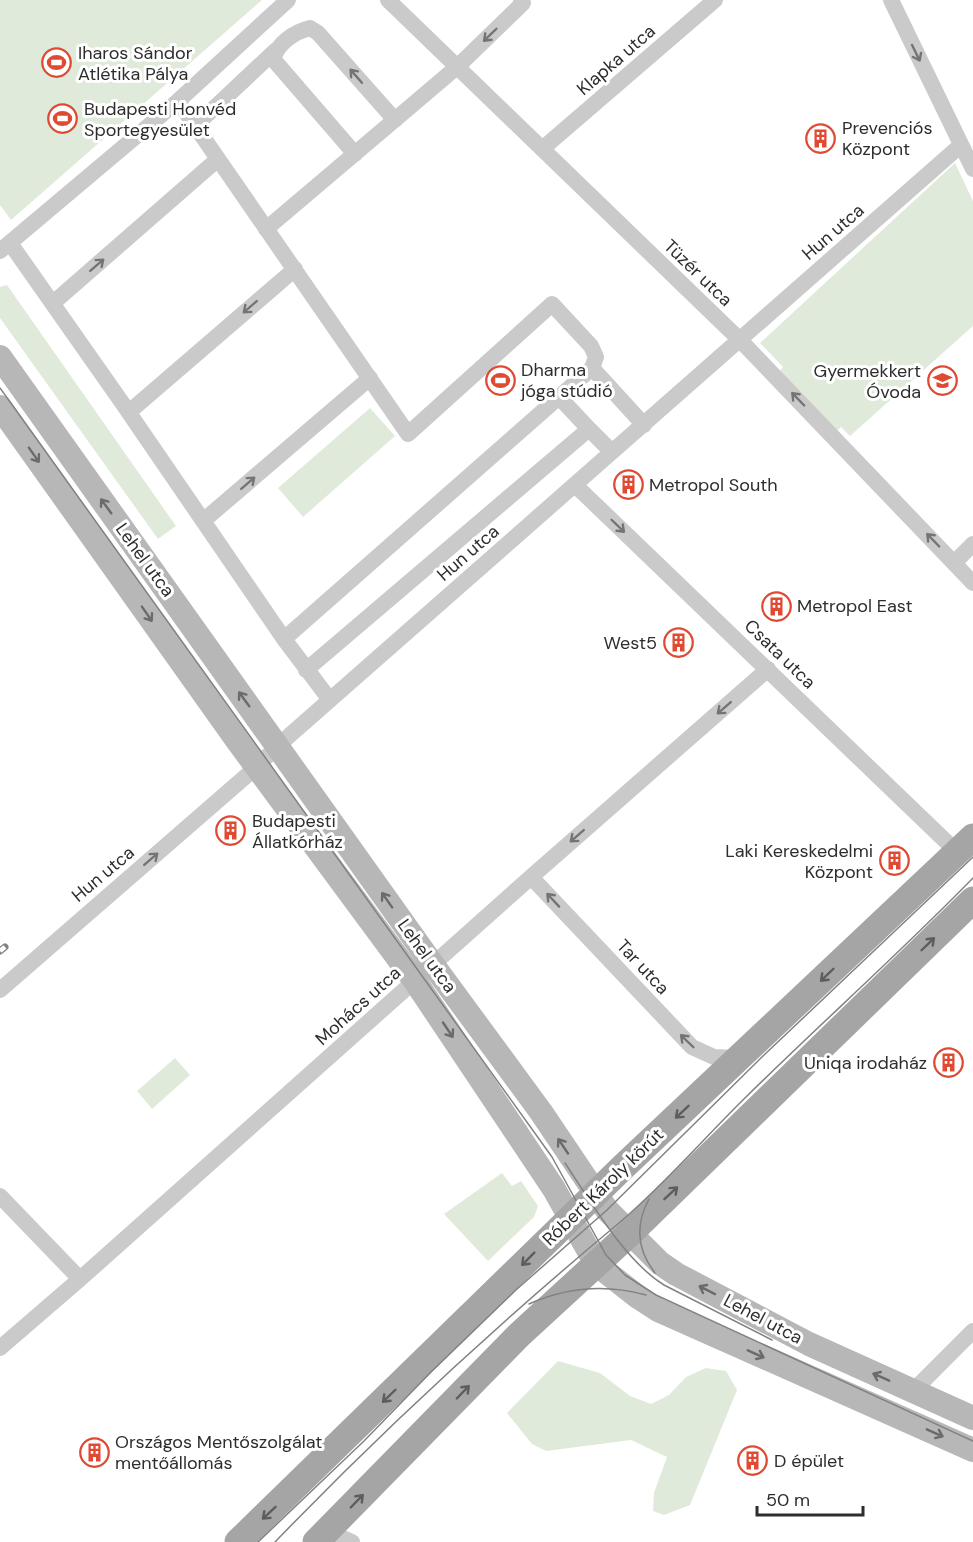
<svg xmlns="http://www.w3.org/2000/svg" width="973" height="1542" font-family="'DM Sans',sans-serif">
<rect width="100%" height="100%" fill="#fff"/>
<path fill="#e0eada" d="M0,0h262l-251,220 -11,-15z
M955,163l18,38v125l-123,110 -9,-9 -4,4 -58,-59 4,-5 -23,-24z
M7,285l169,241 -18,13 -158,-221v-31z
M370,408l25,28 -92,81 -25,-29z
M175,1058l15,17 -38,34 -15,-18z
M502,1173l10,13 9,-5 17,25 -4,11 -46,44 -44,-47z
M558,1361l42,12 30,23 21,8 18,-9 17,-18 20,-9 20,3 11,19 -47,115 -26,10 -11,-4 1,-18 13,-36 -36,-17 -85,11 -14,-7 -25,-31z"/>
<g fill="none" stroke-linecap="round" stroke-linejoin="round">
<path stroke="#cacaca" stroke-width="16" d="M388,0l352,340 233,243
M891,0l82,169
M178,101l230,333 144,-130 39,42 5,11 -4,11 -308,271
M195,126l81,-76
M542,149l173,-149
M355,154l-82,-95c5,-16 21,-27 37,-31l8,5 77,87
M266,229l191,-162 66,-64 -2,-3
M10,243l113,161 161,235 46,61
M0,251l178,-150 110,-101
M53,303l165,-144
M592,368l52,57
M559,397l30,32
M129,412l166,-143
M575,485l382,367
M203,521l167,-143
M955,562l18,-18
M306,670l283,-241 23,23
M531,877l161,170 22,10 26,1
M0,990l245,-213 45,-42 671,-590
M0,1196l80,83
M0,1348l80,-69 451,-402 237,-208
M913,1391l60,-60
M327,1531l25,11"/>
<path stroke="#b7b7b7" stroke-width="24" d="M0,357l433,608 108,147 66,98 53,53 16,11 133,70 164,74
M0,407l239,336 176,238 139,208 42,75 42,33 20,13 315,140"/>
<path stroke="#a5a5a5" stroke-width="27" d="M238,1542l385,-375 350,-330
M316,1542l203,-207 110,-101 344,-334"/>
<path stroke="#828282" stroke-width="1.5" d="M0,388l552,769 54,98 19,20 31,20 317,146
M565,1163c26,39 60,98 99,122l108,55
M649,1199c-14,26 -12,51 6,74
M529,1304c38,-17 77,-20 117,-9
M258,1542l106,-101 67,-69 86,-83 90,-79 156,-154 210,-199
M275,1542c109,-113 224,-219 344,-319 46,-39 85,-85 127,-126 75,-74 154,-144 227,-219"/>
<defs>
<path id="rail" d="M0,951l5,-4"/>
</defs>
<use href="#rail" stroke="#828282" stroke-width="7"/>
<use href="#rail" stroke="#fff" stroke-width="4.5" stroke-dasharray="14" stroke-linecap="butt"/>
</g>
<defs><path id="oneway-shaft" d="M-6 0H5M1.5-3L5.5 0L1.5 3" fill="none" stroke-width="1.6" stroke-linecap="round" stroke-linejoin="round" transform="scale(1.5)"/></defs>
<g stroke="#747474">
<use href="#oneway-shaft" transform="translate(490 35) rotate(136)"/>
<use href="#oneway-shaft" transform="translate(916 53) rotate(64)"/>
<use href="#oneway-shaft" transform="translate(356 76) rotate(-131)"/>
<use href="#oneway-shaft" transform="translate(97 265) rotate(-41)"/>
<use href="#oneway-shaft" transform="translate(250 307) rotate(139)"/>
<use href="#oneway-shaft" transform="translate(798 399) rotate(-134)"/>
<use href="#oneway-shaft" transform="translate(248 483) rotate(-41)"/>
<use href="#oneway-shaft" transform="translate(618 526) rotate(44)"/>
<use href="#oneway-shaft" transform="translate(933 540) rotate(-134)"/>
<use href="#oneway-shaft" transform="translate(724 708) rotate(139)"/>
<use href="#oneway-shaft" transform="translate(577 836) rotate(139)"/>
<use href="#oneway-shaft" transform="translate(151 859) rotate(-41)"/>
<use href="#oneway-shaft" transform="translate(553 900) rotate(-133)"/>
<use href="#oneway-shaft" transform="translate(687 1041) rotate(-136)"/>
</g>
<g stroke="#6b6b6b">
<use href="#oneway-shaft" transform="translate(34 455) rotate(55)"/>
<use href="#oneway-shaft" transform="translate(106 506) rotate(-126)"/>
<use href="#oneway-shaft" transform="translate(147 614) rotate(55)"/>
<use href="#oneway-shaft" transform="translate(244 699) rotate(-126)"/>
<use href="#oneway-shaft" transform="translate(387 900) rotate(-125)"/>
<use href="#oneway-shaft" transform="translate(448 1030) rotate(56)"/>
<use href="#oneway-shaft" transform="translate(563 1146) rotate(-124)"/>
<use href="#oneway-shaft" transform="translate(707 1290) rotate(-153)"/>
<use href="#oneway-shaft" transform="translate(756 1354) rotate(24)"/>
<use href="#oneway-shaft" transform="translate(881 1377) rotate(-156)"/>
<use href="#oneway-shaft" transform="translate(935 1433) rotate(24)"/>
</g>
<g stroke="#5d5d5d">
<use href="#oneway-shaft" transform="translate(928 944) rotate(-44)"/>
<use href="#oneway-shaft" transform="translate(827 975) rotate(136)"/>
<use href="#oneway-shaft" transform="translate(682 1112) rotate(137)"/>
<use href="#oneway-shaft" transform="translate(671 1193) rotate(-43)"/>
<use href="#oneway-shaft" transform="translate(528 1259) rotate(135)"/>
<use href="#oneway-shaft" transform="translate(463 1392) rotate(-46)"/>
<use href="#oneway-shaft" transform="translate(389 1396) rotate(136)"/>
<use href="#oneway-shaft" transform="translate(357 1501) rotate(-46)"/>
<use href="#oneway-shaft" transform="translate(269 1513) rotate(137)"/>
</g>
<defs>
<symbol id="stadium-ring" viewBox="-11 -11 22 22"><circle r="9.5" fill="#fff" stroke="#e14a32" stroke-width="1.5"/><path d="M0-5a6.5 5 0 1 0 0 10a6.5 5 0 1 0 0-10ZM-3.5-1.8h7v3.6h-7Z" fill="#e14a32"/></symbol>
<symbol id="building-ring" viewBox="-11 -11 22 22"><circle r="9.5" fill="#fff" stroke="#e14a32" stroke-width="1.5"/><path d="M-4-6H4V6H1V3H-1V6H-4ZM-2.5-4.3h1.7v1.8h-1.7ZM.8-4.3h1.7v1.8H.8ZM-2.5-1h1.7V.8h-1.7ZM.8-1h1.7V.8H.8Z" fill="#e14a32"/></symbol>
<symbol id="school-ring" viewBox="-11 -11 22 22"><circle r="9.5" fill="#fff" stroke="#e14a32" stroke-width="1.5"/><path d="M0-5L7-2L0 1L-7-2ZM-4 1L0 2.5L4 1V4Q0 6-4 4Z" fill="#e14a32"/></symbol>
</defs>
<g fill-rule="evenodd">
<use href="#stadium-ring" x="40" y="46" width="33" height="33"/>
<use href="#stadium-ring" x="46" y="102" width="33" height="33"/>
<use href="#building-ring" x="804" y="122" width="33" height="33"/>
<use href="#stadium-ring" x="484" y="364" width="33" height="33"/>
<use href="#school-ring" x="926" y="364" width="33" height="33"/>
<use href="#building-ring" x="612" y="468" width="33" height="33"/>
<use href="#building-ring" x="760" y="590" width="33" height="33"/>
<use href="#building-ring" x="662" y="626" width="33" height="33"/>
<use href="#building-ring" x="214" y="814" width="33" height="33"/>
<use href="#building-ring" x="878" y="844" width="33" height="33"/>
<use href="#building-ring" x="932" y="1046" width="33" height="33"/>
<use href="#building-ring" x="78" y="1436" width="33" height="33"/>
<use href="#building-ring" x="736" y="1444" width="33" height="33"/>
</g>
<g text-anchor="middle" stroke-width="6" stroke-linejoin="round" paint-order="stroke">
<g font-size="18" fill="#2d2d2d" stroke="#fff" text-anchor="start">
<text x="78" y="59">Iharos Sándor<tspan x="78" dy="21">Atlétika Pálya</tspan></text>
<text x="84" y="115">Budapesti Honvéd<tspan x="84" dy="21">Sportegyesület</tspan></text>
<text x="842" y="134">Prevenciós<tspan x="842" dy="21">Központ</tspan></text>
<text x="521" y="376">Dharma<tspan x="521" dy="21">jóga stúdió</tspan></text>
<text x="921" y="377" text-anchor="end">Gyermekkert<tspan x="921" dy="21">Óvoda</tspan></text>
<text x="649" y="491">Metropol South</text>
<text x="797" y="612">Metropol East</text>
<text x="657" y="649" text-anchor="end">West5</text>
<text x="252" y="827">Budapesti<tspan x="252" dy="21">Állatkórház</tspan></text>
<text x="873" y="857" text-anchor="end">Laki Kereskedelmi<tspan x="873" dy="21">Központ</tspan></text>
<text x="927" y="1069" text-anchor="end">Uniqa irodaház</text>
<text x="115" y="1448">Országos Mentőszolgálat<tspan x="115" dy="21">mentőállomás</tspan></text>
<text x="774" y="1467">D épület</text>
</g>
<g font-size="18" fill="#2d2d2d" stroke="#fff">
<text transform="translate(616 60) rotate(-41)" y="6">Klapka utca</text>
<text transform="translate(833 232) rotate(-41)" y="6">Hun utca</text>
<text transform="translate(698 273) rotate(44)" y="6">Tüzér utca</text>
<text transform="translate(468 553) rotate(-41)" y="6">Hun utca</text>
<text transform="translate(145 560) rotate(54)" y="6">Lehel utca</text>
<text transform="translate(780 654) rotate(44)" y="6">Csata utca</text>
<text transform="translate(103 874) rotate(-40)" y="6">Hun utca</text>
<text transform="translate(427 956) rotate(54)" y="6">Lehel utca</text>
<text transform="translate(643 967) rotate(47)" y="6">Tar utca</text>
<text transform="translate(358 1006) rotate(-42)" y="6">Mohács utca</text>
<text transform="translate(603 1187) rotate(-44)" y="6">Róbert Károly körút</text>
<text transform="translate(763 1319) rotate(28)" y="6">Lehel utca</text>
</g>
</g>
<path d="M757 1506v9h106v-9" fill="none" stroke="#2d2d2d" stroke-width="3"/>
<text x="766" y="1506" font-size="18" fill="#2d2d2d" stroke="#ffffff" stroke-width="4.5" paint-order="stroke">50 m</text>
</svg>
